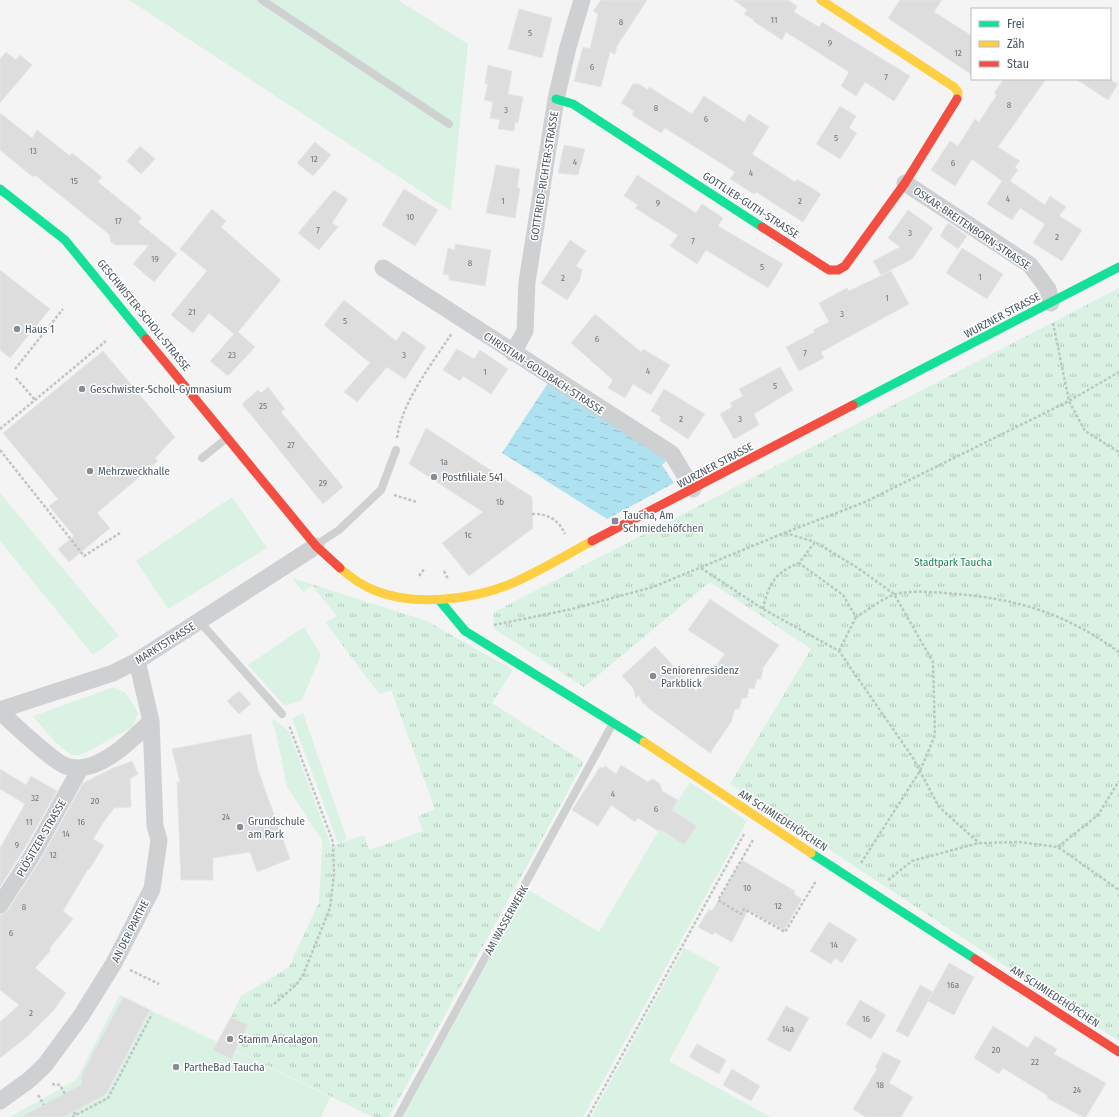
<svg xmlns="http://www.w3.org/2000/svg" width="1119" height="1117" font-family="'Fira Sans Condensed',sans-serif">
<defs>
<pattern id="park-tufts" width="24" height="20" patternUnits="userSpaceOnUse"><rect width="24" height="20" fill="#d9f2e3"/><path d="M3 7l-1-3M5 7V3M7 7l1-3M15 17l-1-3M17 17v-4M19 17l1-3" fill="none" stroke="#b2c7bb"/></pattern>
<pattern id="water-ripples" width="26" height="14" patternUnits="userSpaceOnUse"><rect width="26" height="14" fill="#aee2f0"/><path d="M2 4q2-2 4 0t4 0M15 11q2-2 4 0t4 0" fill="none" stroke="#90bac6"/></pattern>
</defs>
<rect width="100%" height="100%" fill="#f4f4f4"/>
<path fill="#d9f2e3" d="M129,0h269l70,44 -17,167z
M0,493l119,143 -26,19 -93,-114z
M232,497l35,51 -99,61 -32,-48z
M304,627l17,28 -19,45 -17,6 -37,-41z
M114,687l12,6 12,20 -5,14 -52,28h-10l-17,-14 -21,-25z
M303,713l44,126 -9,4 -46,-125z
M274,719l15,13 42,113 -9,4v-9l-35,-53 -10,-50 -5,-16z
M690,782l57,39 -164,296h-180l124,-228 72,43 60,-102z
M684,948l36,19 -51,94 102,56h-180z
M120,995l210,102 -9,20h-311l66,-37z"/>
<path fill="url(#park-tufts)" d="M1119,288v753l-389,-257 81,-135 -101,-67 -126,105 -91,-59 1,-16z
M292,578l135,43 86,49 -21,33 92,59 -195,355h-16l-138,-67 13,-25 -17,-8 10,-21 48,-29 30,-65 3,-53 42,-14 5,15 54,-19 -5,-15 17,-7 -44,-119 -12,4 -53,-71 11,-7 -25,-30 -9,6z"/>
<path fill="url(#water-ripples)" d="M548,383l119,77 -5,5 12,18 -67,36 -105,-66z"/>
<path fill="#ddddde" stroke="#e5e6e7" d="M601,0h46l-30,46 -2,8 -5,-2 -9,35 -27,-6 9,-34 7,2 8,-35 -5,-3z
M734,0h54l9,6 -3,6 25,15 3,-5 88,54 -16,25 -29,-19 -9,14 -15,-10 8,-14 -63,-40 -4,8 -29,-19 1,-1 -10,-6 3,-4z
M900,0h42l-8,12 38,24v39l-84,-57z
M519,9l33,9 -10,40 -34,-9z
M6,52l10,8 4,-5 12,10 -32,38v-44z
M488,65l24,6 -4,23 15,3 -5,26 -3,-1 -1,9 -16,-2 2,-9 -10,-2 3,-16 -9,-2 4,-16h-3z
M1004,79h42l-48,68 22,14 -5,6 3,3 -8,11 35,24 5,-9 16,11 -7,9 23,14 -20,31 -29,-18 12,-19 -25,-16 -8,12 -25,-16 15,-23 -30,-22 -17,27 -24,-16 19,-29 8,5 17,-27 4,3 18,-27 -3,-2z
M1076,79h33l9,5 -10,16z
M633,84h6l9,6 1,-3 43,27 12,-18 40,26 5,-8 20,13 -17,27 43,28 2,-3 24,15 -18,28 -47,-30 -2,2 -24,-15 5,-7 -70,-44 -4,5 -29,-18 2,-4 -13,-8z
M840,106l16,10 -7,12 8,5 -17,26 -24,-15z
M0,113l32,25 5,-8 33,26 2,-3 30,24 -4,5 44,36 -4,4 39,32 -23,28 -21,-18 16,-19h-34l-5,-4v-6l-75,-60 -2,2 -33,-27z
M315,142l16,13 -18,21 -16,-13z
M564,145l21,4 -7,26 -20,-2z
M140,146l15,13 -14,15 -14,-13z
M496,165l24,4 -3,19h3l-5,30 -29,-5z
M637,175l59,38 6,-9 21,14 -5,8 65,38 -15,24 -62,-38 -9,14 -27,-18 8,-11 -43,-27 3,-3 -14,-9z
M404,189l34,21 -23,36 -33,-21z
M334,190l14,9 -16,24 6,4 -19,23 -21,-17z
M212,209l14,12 -5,6 60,53 -43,52 17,15 -27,29 -18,-15 24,-27 -25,-21 -16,20 -22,-18 36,-44 -27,-22z
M908,210l25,18 -21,31 -31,16 -8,-14 27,-14 -12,-9z
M948,223l19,13 -9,13 -18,-13z
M570,240l16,11 -10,15 6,4 -2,10 -13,20 -26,-17z
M455,244l36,6 -6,36 -36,-6v-5l-6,-1 5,-26 7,2z
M962,248l41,26 -16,25 -41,-26z
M0,270l50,39 -40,49 -10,-8z
M891,271l18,33 -88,48 3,6 -25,13 -13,-24 29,-15 -2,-2 16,-8 -10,-19 28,-15 2,3z
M344,300l52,41 7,-10 23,16 -21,32 -18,-12 -30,35 -13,-10 26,-29 -46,-38z
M595,314l46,38 2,-3 27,16 -19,30 -18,-11 -8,14 -17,-10 5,-8 -42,-37z
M457,349l17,10 6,-9 28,19 -17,25 -28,-18 -3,5 -17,-11z
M103,351l72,86 -20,21 3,3 -61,52 13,15 -41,34 -11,-13 16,-13 -25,-30 9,-7 -55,-66z
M780,367l13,23 -39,24 5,11 -25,14 -14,-25 12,-7 -2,-4 13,-7 -4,-7z
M268,387l17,22 -4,3 62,75 -20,17 -81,-100 16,-14 3,3z
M664,389l41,25 -17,25 -29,-19 2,-3 -10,-6z
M426,428l106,69 1,31 -64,48 -27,-33 41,-31 -74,-48z
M710,599l69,46 -16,23 -2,11h-4l-3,10 -5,-1 -2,10h-5l-3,11h-4l-4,13 -21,31 -63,-46 -2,-4 -2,1 -4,-9 -3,3 -3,-10 -11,-12 33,-30 41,45 29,-37 -37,-24z
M239,691l12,13 -12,10 -12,-13z
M251,734l7,36 32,89 -33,13 -7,-20 -37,6v22h-32l-4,-98h3l-8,-33z
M132,761l6,13 -8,5 1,28 -17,1 -11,15 -10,16 11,6 -15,25 -1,-1 -25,42 10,8 -24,30 2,1 -16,18 31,25 -13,18 -24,24 -29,23v-36l19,-17 -19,-15v-75l8,-5 33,-51 42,-76 30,-15z
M621,765l27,17 5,-3 7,5 2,7 16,9 -6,10 25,16 -13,19 -24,-16 -2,2 -20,-13 -3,4 -24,-17 -13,21 -26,-16 28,-43 3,1 2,-2 11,8z
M0,769l26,16 5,-9 26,15 -33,58 -24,38v-39l25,-44 -25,-15z
M742,860l53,31 -1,3 8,5 -18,31 -36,-20 -16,32 -18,-10 -1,3 -15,-8 11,-18 3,2z
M829,922l28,17 -15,24 -7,-5 -4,6 -21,-13z
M949,963l25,14 -20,38 -26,-14z
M920,985l13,7 -25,45 -12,-6z
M123,997l27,13 -44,84 -42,23h-43l61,-33 -1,-8z
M860,1000l26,15 -15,24 -25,-15z
M786,1006l23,12 -19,34 -23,-12z
M231,1017l17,8 -17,34 -18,-9z
M993,1026l35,22 7,-12 22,13 -3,5 52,29 -20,34h-3l-36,-19 1,-2 -45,-28 -4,6 -25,-16z
M697,1044l29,16 -7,14 -30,-17z
M883,1052l18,9 -12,22 24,14 -12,20h-35l-13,-8 24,-40 -2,-1z
M732,1069l28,17 -9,15 -28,-16z"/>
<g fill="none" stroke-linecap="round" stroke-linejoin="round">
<path stroke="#bcc7c4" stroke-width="2.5" stroke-dasharray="3 2" stroke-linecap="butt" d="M1053,323l16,78 16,30 34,21
M15,369l48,-60
M16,378l19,22
M0,429l106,-88
M397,438c5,-37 35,-74 55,-105
M0,450l84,106 36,-23
M394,495l23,7
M532,514c15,-1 27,6 33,20
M785,533l30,9
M701,568l62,41 76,42 74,107 26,49 40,36
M444,571l4,8
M419,576l6,-8
M763,609c5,-24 12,-37 36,-46
M494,625l78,-16 81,-22 131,-54 81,-31 204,-101 50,-29
M839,651l17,-34
M753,840l-35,60 23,14 3,-5 41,23 31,-51
M1058,847l40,-32 21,-34
M861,863l59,-92 15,-36 -2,-73 -39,-68 -36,-26 -43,-26 -16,21 44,32 13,22c12,-7 24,-17 37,-22 13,-5 38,-3 52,-2 69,5 117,18 174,59
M888,880l24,-19 26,-7 41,-11 40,-1 39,5 61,43
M130,970l29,14
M274,1004l22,-19 7,-10 27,-67 4,-34 -1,-32 -44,-117
M52,1084l8,1 5,9
M38,1095l6,10
M74,1112l2,5
M72,1117l36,-19 44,-84
M588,1117l156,-283"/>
<path stroke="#ced0d2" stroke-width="8" d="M262,0l187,124
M202,458l25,-20
M316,545l23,-15 42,-40 15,-40
M199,621l83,93
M398,1117l215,-394"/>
<path stroke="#ced0d2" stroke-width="17" d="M905,183l125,82 18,24 3,14
M383,268l289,186 21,35
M513,353l12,-22 2,-49 29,-183 12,-52 14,-47
M0,710l113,-37 24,-12 179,-115
M0,712c14,12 52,49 66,54 30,11 66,-26 85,-45l-14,-60
M0,905l33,-51 47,-85
M0,1101l29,-21 16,-15 36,-49 33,-53 38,-74 7,-49 -4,-14 -4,-105"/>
<path stroke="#16e098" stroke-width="9" d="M556,99l17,5 189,123
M0,189l65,51 81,99
M853,405l266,-138
M440,601l25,30 179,111
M811,853l164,106"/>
<path stroke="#ffcf43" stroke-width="9" d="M821,0l133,87 4,5 -1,7
M340,568c10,9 23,18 36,23 38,15 94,9 132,-6 27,-11 58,-30 84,-44
M644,742l167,111"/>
<path stroke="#f24e42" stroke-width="9" d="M762,227l67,43h9l7,-4 60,-83 52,-84
M146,339l170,207 24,22
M592,541l261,-136
M975,959l144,93"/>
</g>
<g fill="#868d94" stroke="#fff" stroke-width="1.5">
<circle cx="17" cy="329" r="4"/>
<circle cx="82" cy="389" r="4"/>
<circle cx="90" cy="471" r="4"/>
<circle cx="434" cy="477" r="4"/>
<rect x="611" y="517" width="8" height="8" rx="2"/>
<circle cx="653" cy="676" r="4"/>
<circle cx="240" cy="827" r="4"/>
<circle cx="230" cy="1039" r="4"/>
<circle cx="176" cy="1067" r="4"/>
</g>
<g text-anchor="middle" stroke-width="3" stroke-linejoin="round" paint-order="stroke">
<g font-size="9" fill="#707881">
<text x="774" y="23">11</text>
<text x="621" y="25">8</text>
<text x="530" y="36">5</text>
<text x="830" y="46">9</text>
<text x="958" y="56">12</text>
<text x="592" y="70">6</text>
<text x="886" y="80">7</text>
<text x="1009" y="108">8</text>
<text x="656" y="111">8</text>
<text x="506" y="113">3</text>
<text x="706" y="122">6</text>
<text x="836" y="141">5</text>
<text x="33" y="154">13</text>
<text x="314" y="162">12</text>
<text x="575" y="165">4</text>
<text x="953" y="166">6</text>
<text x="751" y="176">4</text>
<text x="74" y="184">15</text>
<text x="1008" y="202">4</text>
<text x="503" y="204">1</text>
<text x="800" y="204">2</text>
<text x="658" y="206">9</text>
<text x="410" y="220">10</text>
<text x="118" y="224">17</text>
<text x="318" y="233">7</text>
<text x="910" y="236">3</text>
<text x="1057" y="240">2</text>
<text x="693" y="244">7</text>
<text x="155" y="262">19</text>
<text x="470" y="266">8</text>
<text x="762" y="270">5</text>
<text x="980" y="280">1</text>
<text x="563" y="281">2</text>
<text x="887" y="301">1</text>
<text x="192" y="315">21</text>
<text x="842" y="317">3</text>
<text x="345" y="324">5</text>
<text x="597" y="342">6</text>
<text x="805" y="356">7</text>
<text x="232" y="358">23</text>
<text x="404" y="358">3</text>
<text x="648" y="374">4</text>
<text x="485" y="375">1</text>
<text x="775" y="389">5</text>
<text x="263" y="409">25</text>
<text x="681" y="422">2</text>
<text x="740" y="422">3</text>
<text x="291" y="448">27</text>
<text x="444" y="465">1a</text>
<text x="323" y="486">29</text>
<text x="500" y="505">1b</text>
<text x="468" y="538">1c</text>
<text x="613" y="797">4</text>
<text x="35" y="801">32</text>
<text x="95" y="804">20</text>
<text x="656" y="812">6</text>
<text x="226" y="820">24</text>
<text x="29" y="825">11</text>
<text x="81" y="825">16</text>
<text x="66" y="837">14</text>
<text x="17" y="848">9</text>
<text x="53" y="858">12</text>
<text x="747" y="891">10</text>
<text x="778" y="909">12</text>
<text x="24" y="910">8</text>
<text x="11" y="936">6</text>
<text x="834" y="948">14</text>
<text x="953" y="988">16a</text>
<text x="31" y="1016">2</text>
<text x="866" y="1022">16</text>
<text x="788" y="1032">14a</text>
<text x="996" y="1053">20</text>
<text x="1035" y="1065">22</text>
<text x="880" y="1088">18</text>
<text x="1077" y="1093">24</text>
</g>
<g font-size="11" fill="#4a5661" stroke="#fff">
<text transform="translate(544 176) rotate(-81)" y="4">GOTTFRIED-RICHTER-STRASSE</text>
<text transform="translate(751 205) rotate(33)" y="4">GOTTLIEB-GUTH-STRASSE</text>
<text transform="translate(972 228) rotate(34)" y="4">OSKAR-BREITENBORN-STRASSE</text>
<text transform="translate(144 315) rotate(51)" y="4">GESCHWISTER-SCHOLL-STRASSE</text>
<text transform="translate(1002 315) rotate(-28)" y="4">WURZNER STRASSE</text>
<text transform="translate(544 373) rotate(33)" y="4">CHRISTIAN-GOLDBACH-STRASSE</text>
<text transform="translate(715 465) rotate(-28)" y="4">WURZNER STRASSE</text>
<text transform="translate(165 643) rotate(-32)" y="4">MARKTSTRASSE</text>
<text transform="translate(783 820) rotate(33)" y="4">AM SCHMIEDEHÖFCHEN</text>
<text transform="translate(41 838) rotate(-60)" y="4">PLÖSITZER STRASSE</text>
<text transform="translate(506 920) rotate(-61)" y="4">AM WASSERWERK</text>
<text transform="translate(130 931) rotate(-63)" y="4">AN DER PARTHE</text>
<text transform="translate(1055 996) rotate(33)" y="4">AM SCHMIEDEHÖFCHEN</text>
</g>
<g font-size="11" fill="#4a5661" stroke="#fff" text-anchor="start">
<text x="25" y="333">Haus 1</text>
<text x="90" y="393">Geschwister-Scholl-Gymnasium</text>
<text x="98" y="475">Mehrzweckhalle</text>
<text x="442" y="481">Postfiliale 541</text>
<text x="623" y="519">Taucha, Am<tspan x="623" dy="13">Schmiedehöfchen</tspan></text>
<text x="661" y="674">Seniorenresidenz<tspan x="661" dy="13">Parkblick</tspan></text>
<text x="248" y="825">Grundschule<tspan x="248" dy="13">am Park</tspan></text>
<text x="238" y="1043">Stamm Ancalagon</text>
<text x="184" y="1071">PartheBad Taucha</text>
</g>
<g font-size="11" fill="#17864f" stroke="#fff">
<text x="953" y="566">Stadtpark Taucha</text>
</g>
</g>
<rect x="971" y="8" width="140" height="72" fill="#ffffff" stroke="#b7bbc0"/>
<rect x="979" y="21" width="20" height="6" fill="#16e098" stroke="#b7bbc0"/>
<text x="1007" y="28" font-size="12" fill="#4a5661">Frei</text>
<rect x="979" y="41" width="20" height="6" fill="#ffcf43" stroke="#b7bbc0"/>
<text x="1007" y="48" font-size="12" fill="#4a5661">Zäh</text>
<rect x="979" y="61" width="20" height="6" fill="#f24e42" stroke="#b7bbc0"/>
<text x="1007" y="68" font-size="12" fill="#4a5661">Stau</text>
</svg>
